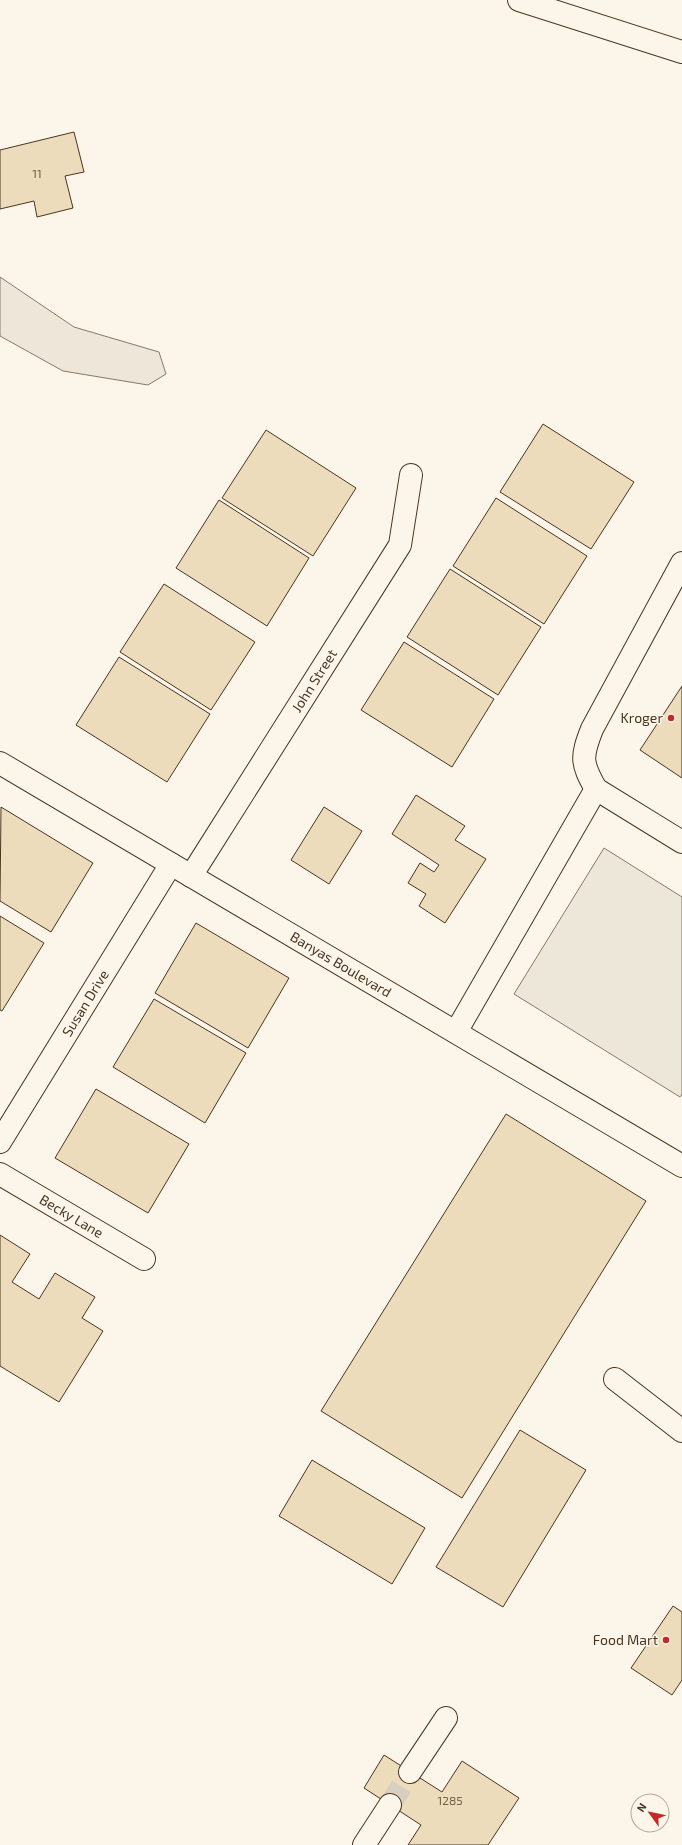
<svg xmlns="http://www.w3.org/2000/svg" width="682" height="1845" font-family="'Exo 2',sans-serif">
<rect width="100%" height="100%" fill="#fbf6e9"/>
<path fill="#ede6d9" stroke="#887966" d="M0,277l74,50 85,25 7,22 -18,11 -85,-14 -63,-35z"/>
<path fill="#ede7d9" stroke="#887966" d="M604,848l78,49v197l-2,3 -166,-103z"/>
<path fill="#ecdcbc" stroke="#4a3520" d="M74,132l10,40 -19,4 8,32 -36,9 -3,-16 -34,8v-59z
M543,424l91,58 -43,67 -91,-57z
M266,430l90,58 -43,68 -91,-58z
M496,498l91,58 -43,68 -91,-58z
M219,500l90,58 -42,68 -91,-58z
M450,569l91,58 -43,68 -91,-58z
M164,584l91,58 -44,68 -91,-58z
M404,642l90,57 -42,68 -91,-57z
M119,657l91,57 -43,68 -91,-57z
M682,686v92l-42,-28z
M416,795l49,31 -10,14 31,19 -41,64 -26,-17 7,-12 -18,-11 12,-20 14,9 5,-7 -47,-31z
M1,807l92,56 -42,69 -51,-31z
M324,807l38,24 -33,53 -38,-24z
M0,916l44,27 -42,68 -2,-1z
M196,923l93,55 -41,70 -93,-55z
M154,999l92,54 -41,70 -92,-56z
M96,1089l93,55 -41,69 -93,-55z
M506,1114l140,87 -184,297 -141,-87z
M0,1235l30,19 -18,28 27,17 16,-26 40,24 -13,21 21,13 -44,71 -59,-36z
M520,1430l66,40 -83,137 -67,-40z
M312,1460l113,68 -33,56 -113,-68z
M673,1606l9,6v68l-10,15 -41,-27z
M384,1755l58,37 20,-31 57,37 -31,47h-80l13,-20 -57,-37z"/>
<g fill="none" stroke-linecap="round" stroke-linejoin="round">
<path stroke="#d8cfc1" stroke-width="22" stroke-dasharray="22 11" stroke-linecap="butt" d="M390,1805l20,-33"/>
<defs>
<g id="minor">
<path d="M519,0l163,52"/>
<path id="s1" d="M0,763l682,403"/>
<path d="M596,789c-15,-26 -15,-32 -4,-60l90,-166"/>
<path id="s2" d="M191,876l209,-331 11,-70"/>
<path d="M456,1032l140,-243 86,53"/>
<path id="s3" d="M0,1142l171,-278"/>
<path id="s4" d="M0,1174l144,85"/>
<path d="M615,1379l67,52"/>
<path d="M410,1772l36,-54"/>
<path d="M364,1845l26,-40"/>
</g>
</defs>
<use href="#minor" stroke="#4a3520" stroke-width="24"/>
<use href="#minor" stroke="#fbf6e9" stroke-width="22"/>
</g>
<g fill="#c62828" stroke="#fbf6e9" stroke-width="1.5">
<circle cx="671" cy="718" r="4"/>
<circle cx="666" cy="1640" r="4"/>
</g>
<g text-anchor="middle" stroke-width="3" stroke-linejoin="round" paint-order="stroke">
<g font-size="12" fill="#725f47">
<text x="37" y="178">11</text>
<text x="450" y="1805">1285</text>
</g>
<g font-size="14" fill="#4a3520" stroke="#fbf6e9">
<text dy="5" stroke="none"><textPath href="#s2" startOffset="231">John Street</textPath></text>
<text dy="5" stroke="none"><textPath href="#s1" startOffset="396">Banyas Boulevard</textPath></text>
<text dy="5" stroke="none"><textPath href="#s3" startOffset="163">Susan Drive</textPath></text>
<text dy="5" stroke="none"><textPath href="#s4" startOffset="83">Becky Lane</textPath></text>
</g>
<g font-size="14" fill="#4a3520" stroke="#fbf6e9" text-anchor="end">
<text x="663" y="723">Kroger</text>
<text x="658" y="1645">Food Mart</text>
</g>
</g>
<g transform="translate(650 1813) rotate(303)"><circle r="19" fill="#fbf6e9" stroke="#b4a999"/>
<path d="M0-3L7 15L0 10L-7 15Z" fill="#c62828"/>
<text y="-6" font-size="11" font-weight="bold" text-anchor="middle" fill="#4a3520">N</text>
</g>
</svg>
